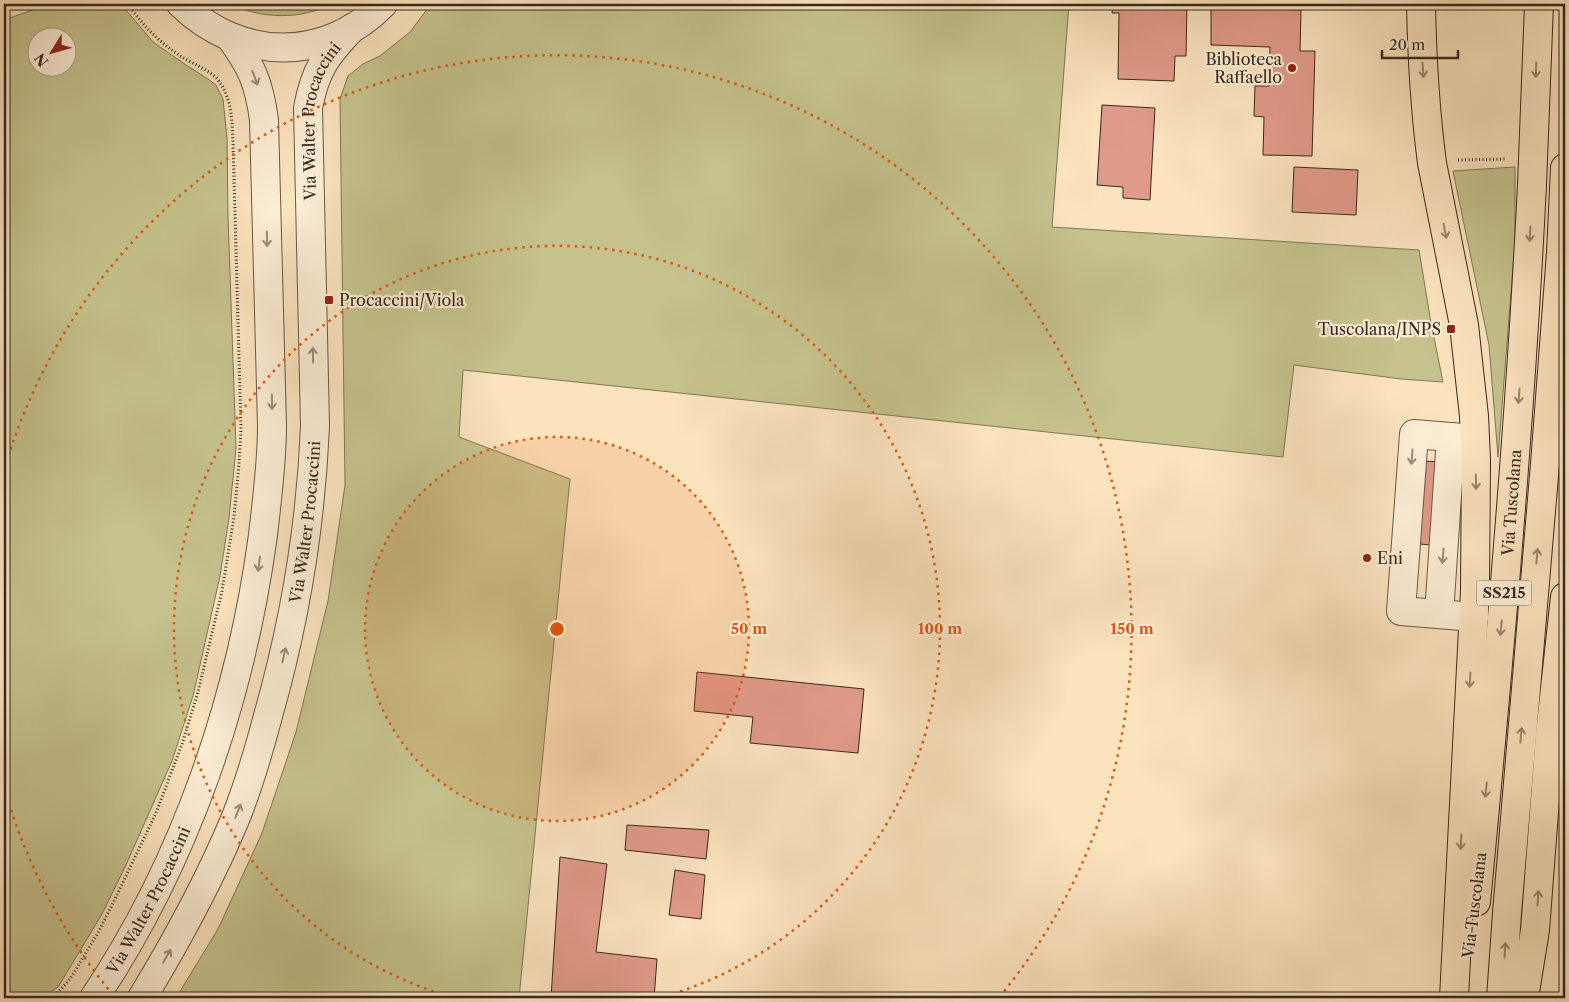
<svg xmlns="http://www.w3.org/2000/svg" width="1569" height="1002" font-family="'Libre Caslon Text',serif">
<rect width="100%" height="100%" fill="#fbe3be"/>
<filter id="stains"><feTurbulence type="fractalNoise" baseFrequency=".004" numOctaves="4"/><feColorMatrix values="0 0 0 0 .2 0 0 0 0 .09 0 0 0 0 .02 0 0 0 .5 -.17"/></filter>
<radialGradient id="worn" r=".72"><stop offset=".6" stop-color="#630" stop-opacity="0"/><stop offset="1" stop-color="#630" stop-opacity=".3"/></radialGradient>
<path fill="#c5c28d" stroke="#807556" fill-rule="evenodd" d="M49,4h72l32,38 33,23 22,14 8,6 7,14 4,39 1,78 8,232 -7,70 -9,58 -27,120 -21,65 -46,104 -24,49 -44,73 -15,11h-39v-978zM38,38h30v30h-30z
M230,4h102c-32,16 -70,15 -102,0z
M431,4h638l-17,223 367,23 12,73 12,59 -42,-3 -107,-14 -11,92 -820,-87 -4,67 111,42 -51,519h-343l42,-69 44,-96 34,-101 32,-131 17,-116 -5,-386 8,-23 15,-12 17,-8 30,-24z
M1515,167v75l-17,215 -9,-112 -36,-174z"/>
<path fill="#e09a89" stroke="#3a281f" d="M1113,4h74l-1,52h-11l-1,25 -56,-2 1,-66h-7z
M1211,7l90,3 -1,41h15l-3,105 -49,-1 1,-38 -10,-1 1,-30h14l1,-39 -59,-2z
M1102,105l53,3 -5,92 -27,-2v-11l-26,-2z
M1294,167l64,3 -2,45 -64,-3z
M1402,460l61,3 -7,84 -60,-5z
M697,672l167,17 -6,64 -108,-10 3,-26 -59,-6z
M627,825l82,5 -3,29 -81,-9z
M560,857l47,7 -11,88 61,7 -3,39h-103z
M675,870l30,5 -4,44 -32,-4z"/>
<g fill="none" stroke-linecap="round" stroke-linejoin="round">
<defs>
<g id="minor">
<path d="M181,4c59,57 144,59 202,0"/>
<path d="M1439,614l12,-177"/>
<path d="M1474,617l-73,-6 13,-177 61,5"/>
<path id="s1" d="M94,998c92,-137 147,-300 169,-463 4,-36 9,-72 9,-109l-8,-306c-5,-37 -12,-53 -34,-83"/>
<path id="s2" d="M142,998c35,-58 68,-118 94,-181 13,-33 23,-67 32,-101 27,-95 43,-192 47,-290l-7,-318c7,-38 18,-53 44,-80"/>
</g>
<g id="major">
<path d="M1421,4c1,53 4,106 11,159l32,162 10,91 2,44 -1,130 -21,408"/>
<path id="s3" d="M1476,902c23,-239 44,-477 56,-717"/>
<path d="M1501,998l6,-85 38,-449 16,-211 4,-85"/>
<path d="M1524,998l11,-68 15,-196 15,-137"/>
</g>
</defs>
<use href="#minor" stroke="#6a5747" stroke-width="30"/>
<use href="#major" stroke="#3a281f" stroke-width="30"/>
<path stroke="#3a281f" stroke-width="3" stroke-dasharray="1 2.5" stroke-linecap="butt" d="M1458,160l49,-1
M52,998l12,-12 8,-10 27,-45 16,-32 41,-86 26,-69 16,-52 24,-101 12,-74 5,-53 2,-35 -8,-287c-1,-22 -1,-44 -15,-62 -8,-10 -25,-16 -36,-23 -22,-14 -40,-32 -54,-53"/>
<use href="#minor" stroke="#fcedd5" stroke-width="28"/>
<use href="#major" stroke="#fbe3be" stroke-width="28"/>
<defs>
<path id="major-bridge" d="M1532,185l7,-181"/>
</defs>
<use href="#major-bridge" stroke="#3a281f" stroke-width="30" stroke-linecap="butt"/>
<use href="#major-bridge" stroke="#fbe3be" stroke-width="28"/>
</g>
<defs><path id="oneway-shaft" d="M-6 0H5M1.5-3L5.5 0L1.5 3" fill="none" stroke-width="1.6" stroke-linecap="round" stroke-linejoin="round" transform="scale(1.25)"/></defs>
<g stroke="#9a866e">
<use href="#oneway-shaft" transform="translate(1423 70) rotate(86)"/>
<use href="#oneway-shaft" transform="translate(1536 70) rotate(92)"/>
<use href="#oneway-shaft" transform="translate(1445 231) rotate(79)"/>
<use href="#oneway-shaft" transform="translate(1530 234) rotate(93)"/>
<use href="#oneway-shaft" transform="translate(1519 396) rotate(94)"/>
<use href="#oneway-shaft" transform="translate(1476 482) rotate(89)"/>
<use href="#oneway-shaft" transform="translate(1537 556) rotate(-85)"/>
<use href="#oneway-shaft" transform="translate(1501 628) rotate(95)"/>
<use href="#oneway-shaft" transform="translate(1470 680) rotate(93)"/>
<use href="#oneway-shaft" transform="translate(1521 735) rotate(-85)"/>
<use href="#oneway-shaft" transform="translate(1486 790) rotate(96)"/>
<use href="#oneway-shaft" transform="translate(1461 842) rotate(93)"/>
<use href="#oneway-shaft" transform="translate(1538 898) rotate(-86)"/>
<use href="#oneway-shaft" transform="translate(1505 950) rotate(-86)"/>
</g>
<g stroke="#9b8a7a">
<use href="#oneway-shaft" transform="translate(255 78) rotate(69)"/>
<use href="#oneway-shaft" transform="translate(267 239) rotate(89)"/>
<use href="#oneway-shaft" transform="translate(313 355) rotate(-91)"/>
<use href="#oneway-shaft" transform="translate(272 402) rotate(89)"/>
<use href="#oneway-shaft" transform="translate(1412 457) rotate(94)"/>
<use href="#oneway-shaft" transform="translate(1443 556) rotate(94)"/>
<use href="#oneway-shaft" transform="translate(259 564) rotate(98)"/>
<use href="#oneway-shaft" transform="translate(284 655) rotate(-78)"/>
<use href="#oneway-shaft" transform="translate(238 811) rotate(-69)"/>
<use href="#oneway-shaft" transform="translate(167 956) rotate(-60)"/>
</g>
<circle cx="557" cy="629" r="192" fill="#df570d" fill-opacity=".12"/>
<g fill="none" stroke="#df570d" stroke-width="2.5" stroke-dasharray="2.5 5">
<circle cx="557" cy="629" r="192"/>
<path d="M455 998A383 383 0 1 1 659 998"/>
<path d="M113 995A575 575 0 0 1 4 787M4 471A575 575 0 1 1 1001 995"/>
</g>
<g fill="#8f2418" stroke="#fcedd5" stroke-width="2">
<circle cx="1292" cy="68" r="5"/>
<rect x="324" y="295" width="10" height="10" rx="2.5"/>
<rect x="1446" y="324" width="10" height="10" rx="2.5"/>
<circle cx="1367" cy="558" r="5"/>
</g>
<g text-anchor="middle" stroke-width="4.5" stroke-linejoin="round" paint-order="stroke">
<rect fill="#fcedd5" stroke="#746356" stroke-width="1" x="1476.5" y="580.5" width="55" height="25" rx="4"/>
<g font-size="15" font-weight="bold" fill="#3a281f">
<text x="1504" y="598">SS215</text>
</g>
<g font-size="16" fill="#3a281f" stroke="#fcedd5" text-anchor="end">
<text x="1282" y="65">Biblioteca<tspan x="1282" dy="18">Raffaello</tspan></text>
<text x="339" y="306" text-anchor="start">Procaccini/Viola</text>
<text x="1441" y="335">Tuscolana/INPS</text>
<text x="1377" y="564" text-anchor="start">Eni</text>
</g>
<g font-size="16" fill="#3a281f" stroke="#fcedd5">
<text dy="6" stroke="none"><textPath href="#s2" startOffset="912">Via Walter Procaccini</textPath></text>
<text dy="6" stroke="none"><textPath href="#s3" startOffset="401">Via Tuscolana</textPath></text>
<text dy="6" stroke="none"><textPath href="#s2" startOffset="508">Via Walter Procaccini</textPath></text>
<text dy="6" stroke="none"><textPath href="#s1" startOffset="112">Via Walter Procaccini</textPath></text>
<text transform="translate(1474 905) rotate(-83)" y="6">Via Tuscolana</text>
</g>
</g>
<circle cx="557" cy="629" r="8" fill="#df570d" stroke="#fcedd5" stroke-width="2.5"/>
<g font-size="15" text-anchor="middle" font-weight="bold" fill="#df570d" stroke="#fcedd5" stroke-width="4.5" stroke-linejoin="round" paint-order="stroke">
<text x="749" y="634">50 m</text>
<text x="940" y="634">100 m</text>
<text x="1132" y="634">150 m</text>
</g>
<rect width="1569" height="1002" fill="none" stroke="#fbe3be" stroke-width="20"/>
<rect x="5" y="5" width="1559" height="992" fill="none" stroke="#3a281f" stroke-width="2.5"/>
<rect x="10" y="10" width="1549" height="982" fill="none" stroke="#3a281f"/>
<g transform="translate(52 52) rotate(233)"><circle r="24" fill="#fcedd5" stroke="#ae9e8c"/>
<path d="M0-4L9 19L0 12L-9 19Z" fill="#8f2418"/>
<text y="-8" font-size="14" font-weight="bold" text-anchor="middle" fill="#3a281f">N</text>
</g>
<path d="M1382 50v8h76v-8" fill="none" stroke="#3a281f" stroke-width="2.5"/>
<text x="1389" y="50" font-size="15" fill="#3a281f" stroke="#fcedd5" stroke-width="4" paint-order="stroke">20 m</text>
<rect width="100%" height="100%" filter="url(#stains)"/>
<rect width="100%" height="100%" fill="url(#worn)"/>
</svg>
